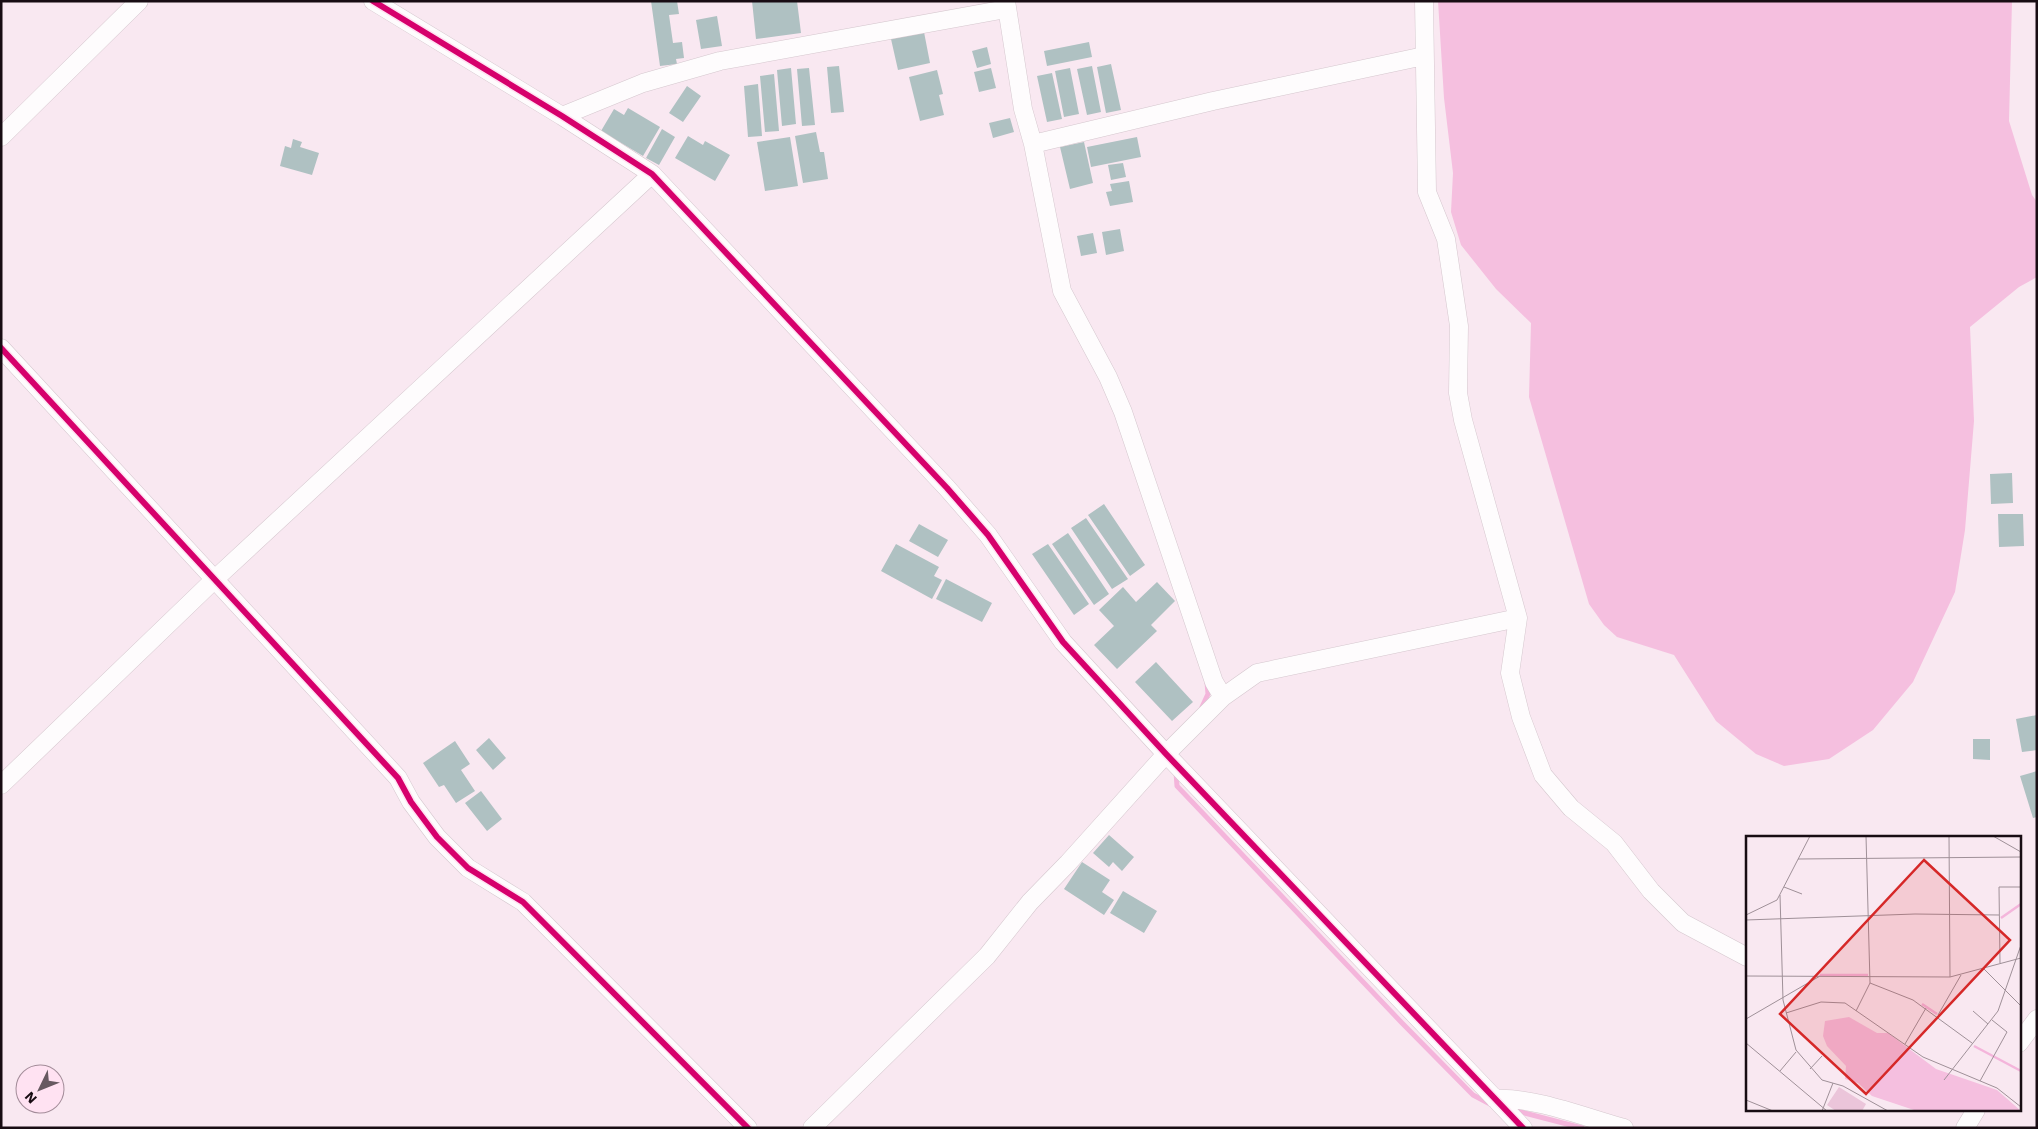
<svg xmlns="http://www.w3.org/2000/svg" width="2038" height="1129" font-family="'Work Sans',sans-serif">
<rect width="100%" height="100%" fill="#f9e8f1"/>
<path fill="#f5bfdf" d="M1438,1h574l-3,120 23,74 5,7v75l-18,10 -49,40 4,94 -9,109 -10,62 -42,90 -40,48 -44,29 -45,7 -28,-12 -40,-33 -42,-66 -57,-18 -13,-12 -15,-21 -60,-207 2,-74 -35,-34 -35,-44 -10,-33 2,-39 -9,-75z"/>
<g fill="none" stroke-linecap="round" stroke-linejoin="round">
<path stroke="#f4b5db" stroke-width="5" d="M1202,707l6,-13 -1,-12
M1176,772l1,14 225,237 71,72 17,9
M1513,1110l69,18"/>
</g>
<path fill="#afc1c2" d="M651,1h26l2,13 -10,1 4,28 9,-1 2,16 -8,1 1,5 -17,2z
M752,1h45l4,32 -45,6z
M717,16l5,30 -21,3 -5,-29z
M924,32l6,31 -32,7 -7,-31z
M1089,42l3,15 -45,9 -3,-15z
M987,47l4,17 -14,4 -5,-17z
M1111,64l10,46 -15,3 -9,-46z
M839,66l5,46 -13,1 -4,-46z
M1092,66l9,46 -14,3 -10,-46z
M791,68l5,56 -14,2 -5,-56z
M809,68l6,57 -13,1 -5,-57z
M991,68l5,20 -17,4 -5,-20z
M1070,68l9,46 -15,3 -9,-46z
M937,70l6,24 -4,1 5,20 -24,6 -11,-44z
M1052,73l10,46 -15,3 -10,-46z
M774,74l5,57 -14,1 -5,-56z
M758,84l4,52 -14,1 -4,-51z
M687,86l14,10 -18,26 -14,-9z
M628,108l32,19 -17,29 -42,-25 13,-22 10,6z
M1010,118l4,14 -21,6 -4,-15z
M662,129l13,8 -16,28 -13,-7z
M816,132l4,20h4l4,27 -25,4 -8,-47z
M688,136l15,9 2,-4 25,14 -15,26 -40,-23z
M790,137l8,49 -33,5 -8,-49z
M1137,137l4,20 -50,10 -4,-20z
M293,139l9,3 -2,5 19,6 -7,22 -32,-9 5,-20 6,2z
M1084,142l9,41 -23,6 -10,-42z
M1123,163l3,14 -15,3 -3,-15z
M1129,181l4,21 -23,4 -4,-14 6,-1 -2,-7z
M1120,229l4,22 -18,4 -4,-23z
M1093,233l4,20 -16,3 -4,-20z
M2012,473l1,30 -22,1 -1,-30z
M1104,504l41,61 -15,11 -42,-61z
M1998,514h25l1,32 -25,1z
M1086,518l42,61 -16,10 -41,-61z
M919,524l29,16 -10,17 -29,-16z
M1068,533l41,61 -15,11 -42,-61z
M896,544l43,23 -5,9 8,4 -10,19 -51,-28z
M1048,544l41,60 -15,11 -42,-61z
M946,579l46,24 -10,19 -46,-23z
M1157,582l18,19 -24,24 6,6 -40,38 -23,-24 20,-19 -15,-16 24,-23 13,15z
M1156,662l37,40 -21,19 -37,-39z
M2037,715v35l-15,2 -6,-33z
M489,738l17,20 -13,12 -17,-20z
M1973,739h17v21l-17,-1z
M455,741l15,23 -9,6 14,21 -19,12 -12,-18 -5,2 -16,-24z
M2037,771v46l-4,1 -13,-42z
M481,791l21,28 -15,12 -22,-28z
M1109,835l25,22 -12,14 -9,-9 -4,5 -16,-14z
M1082,862l28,18 -8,12 12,8 -10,15 -40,-26z
M1123,891l34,20 -13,22 -34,-20z"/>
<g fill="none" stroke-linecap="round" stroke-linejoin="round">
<defs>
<path id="street" d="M373,1l189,115 90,58 295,314 41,47 75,107 103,112 357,374
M1006,1l17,108 10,35 29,147 46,86 15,35 91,270 9,15
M1424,1l3,191 19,47 13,87 -1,67 5,27 55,198 -8,55 11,44 22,58 28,33 43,35 37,48 32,32 64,34
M562,116l81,-33 77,-22 286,-52
M1,137l138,-136
M1033,144l180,-43 211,-45
M1,348l397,430 13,24 26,35 31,31 55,34 225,226
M1,785l215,-207 436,-404
M2019,1043l18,-24
M1495,1099c40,-2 89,18 129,29
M812,1128l175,-172 43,-54 38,-39 98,-109 57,-57 34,-24 261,-55
M1965,1128l11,-18"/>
</defs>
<use href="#street" stroke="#d5c7ce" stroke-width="19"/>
<use href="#street" stroke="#fefcfd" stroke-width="18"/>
<defs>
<path id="cycleway" d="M373,1l189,115 90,58 295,314 41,47 75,107 103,112 357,374
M1,348l397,430 13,24 26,35 31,31 55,34 225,226"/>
</defs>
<use href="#cycleway" stroke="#ffe2f2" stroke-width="9"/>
<use href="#cycleway" stroke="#d6006c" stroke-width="6"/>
</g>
<g transform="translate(1746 836)">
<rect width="275" height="275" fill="#f9e8f1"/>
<path d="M93,251l27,17 -4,7h-26l-9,-6z" fill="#ebc5da"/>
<path d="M103,181l28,16h11l48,36 61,21 24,21h-104l-45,-15 -14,-13 -13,-4 1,-13 -19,-20 -4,-10 2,-15z" fill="#f5bfdf"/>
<path fill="none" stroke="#f4b5db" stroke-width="2.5" d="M255,82l20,-14M74,139h48M176,168l15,10M228,210l47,25"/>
<path fill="none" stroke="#9f9098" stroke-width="1" d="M203,0l1,141M247,0l28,16M0,17v23M52,23l223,-2M38,51l18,7M34,59l3,105 13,50 26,30 21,6 45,25M0,79l31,-15 33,-64M0,84l169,-6 84,1M254,127l-1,-76h22M237,132l38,38M0,140l204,1 71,-19M124,147l43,17 59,43M110,175l14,-28 -4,-147M227,175l15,13M40,177l35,-11 24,1 78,54 74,31 24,19M192,179l23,-40M0,183l74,-43M0,207l81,68M159,208l21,-36M64,233l12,-13M34,235l16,-19M198,244l54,-69 23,-66M234,245l27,-49 -15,-12M0,264l27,11M76,275l11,-28"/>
<path fill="#d62828" fill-opacity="0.15" stroke="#d62828" stroke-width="2.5" d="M178,24l86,80 -144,154 -86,-80z"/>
<rect width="275" height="275" fill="none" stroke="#180c13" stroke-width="2.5"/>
</g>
<rect width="2038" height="1129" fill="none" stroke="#180c13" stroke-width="5"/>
<g transform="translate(40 1089) rotate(227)"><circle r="24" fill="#ffe2f2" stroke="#a38c99"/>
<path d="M0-4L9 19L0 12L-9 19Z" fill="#675961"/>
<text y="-8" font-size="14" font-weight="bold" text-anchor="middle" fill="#180c13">N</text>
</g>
</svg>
